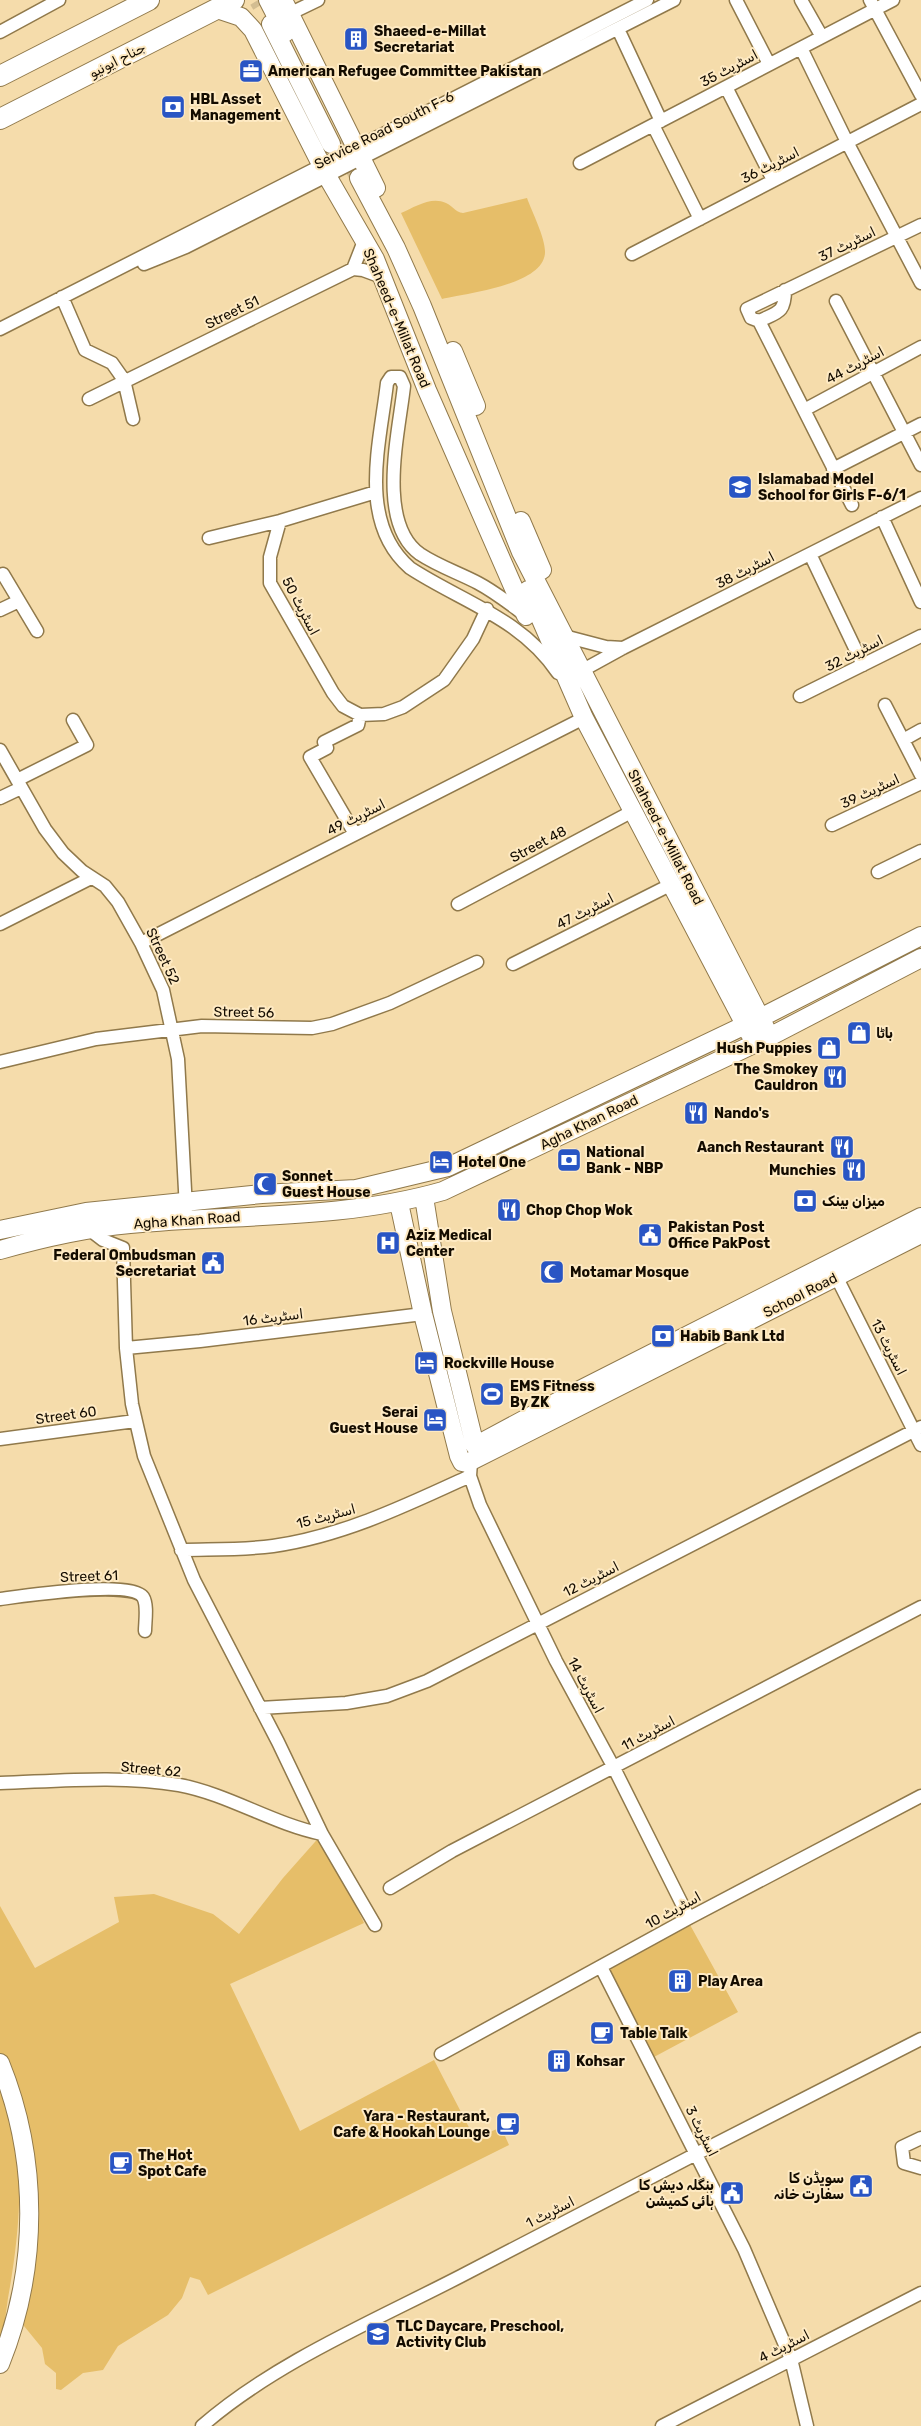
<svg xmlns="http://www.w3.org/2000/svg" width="921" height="2426" font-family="Rubik,Vazirmatn,sans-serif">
<rect width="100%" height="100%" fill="#f5dcab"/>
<path fill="#e6be69" d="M527,198c5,14 19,41 18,55 -2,32 -77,40 -103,46l-41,-86c14,-6 30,-17 45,-10 7,3 9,9 17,10z
M322,1834l42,89 -134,61 70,147 134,-71 41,79 26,-12 8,18 -301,150 -8,-15 -10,-3 -8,21 -14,17 -50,31 -15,24 -20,3 -22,17 -5,-1v-16l-11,-9 -3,-16 -18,-22 -1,-6 10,-50 5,-59 -12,-94 1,-2 -27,-60v-149l35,62 84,-46 -5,-25 40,-3 59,20 26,20 44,-56z
M689,1923l49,89 -84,45 -49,-88z
M0,2076c28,68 21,150 8,222 -2,15 -4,31 -8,45z"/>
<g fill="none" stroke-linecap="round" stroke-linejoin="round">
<path stroke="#d3bd91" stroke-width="18" stroke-dasharray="18 9" stroke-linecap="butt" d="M258,0l3,5
M340,140l19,38"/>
<defs>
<path id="street" d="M736,0l33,64
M801,0l21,37
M870,0l51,95
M289,14l29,-14
M618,29l43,92
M0,32l59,-32
M801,48l46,94 74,141
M726,87l47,93
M653,125l47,94
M580,163l313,-163
M364,241l-11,28 10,1 19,7
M632,254l289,-150
M144,264l42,-17 488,-247
M785,290c0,23 -7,22 -26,31l-8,-3 -4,-9 174,-84
M62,297l23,53 27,13 12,17 9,39
M836,301l85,164
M759,321l93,184
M0,329l647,-329
M89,399l264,-130
M804,410l117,-63
M833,469l88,-45
M882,517l39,85
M280,521l-10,36v26l63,110 10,13 17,9 -2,10 -34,17 3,6 -17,9 45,77
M209,538l71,-17 96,-29
M810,554l53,111
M3,574l34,57
M0,610l19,-9
M525,615c-15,-11 -30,-23 -47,-32 -19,-10 -40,-17 -58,-29 -44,-31 -21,-122 -16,-168l-4,-9h-9l-4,6c-7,61 -30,139 23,185 52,34 111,50 148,105
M564,636l42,11 17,1
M583,670l40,-22 298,-150
M800,696l121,-60
M885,705l36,70
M360,715l24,-1 19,-7 41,-27 29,-41 14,-30
M903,740l18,-10
M0,750l45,79 18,24 19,18 23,15 13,16 23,41 22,47 15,69 8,150
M17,780l70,-35 -14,-25
M0,798l21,-10
M832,825l89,-42
M878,872l43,-21
M458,904l175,-93
M0,924l91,-46
M141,943l443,-225
M513,964l159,-80
M0,1062l96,-23 106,-13 110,2 20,-4 58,-21 87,-41
M90,1230l13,10 20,8 3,100 6,56 12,52 50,124 84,162 44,92 53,91
M833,1270l88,175
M126,1348l74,-7 223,-27
M0,1439l135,-18
M471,1462l-1,14 10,29 76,156 58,107 75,150
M181,1550c30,-1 62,0 92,-4 70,-10 134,-41 197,-70
M0,1599c23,-3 131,-19 143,-2 5,8 2,25 2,34
M260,1708l86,-5 41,-7 40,-15 494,-254
M0,1783c58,-2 121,-8 179,2 49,9 94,39 143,49
M390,1888l62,-37 469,-244
M601,1967l143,282 47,110 16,67
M441,2054l248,-136 232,-122
M921,2138l-19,9 2,16 17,5
M202,2426c72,-63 174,-106 259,-150 153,-80 306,-159 460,-237
M662,2426l259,-133"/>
<path id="secondary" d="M268,0l17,33
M283,0l93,188
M217,9l24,8 12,13 74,146 48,83 52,131 99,226
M271,24l60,120
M359,178l37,70 26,58 99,246 244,475
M453,351l23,55
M521,521l21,49
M528,590l56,128 166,316
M424,1197l18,114 33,135 95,-51 351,-178
M399,1203l24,111 36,142 3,6 5,1 454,-229
M0,1230l86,-18 176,-18 94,-5 92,-22 312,-149 161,-82
M0,1250c42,-12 87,-22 130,-26 105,-10 212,-4 313,-33l328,-155 150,-78
M0,2063c39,96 39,205 0,301"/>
<path id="primary" d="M0,76l149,-76
M0,119l234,-119"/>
</defs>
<use href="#street" stroke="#90794b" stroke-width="15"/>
<use href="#secondary" stroke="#90794b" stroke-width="20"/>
<use href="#primary" stroke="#90794b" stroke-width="22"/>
<use href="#street" stroke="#fff" stroke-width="12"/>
<use href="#secondary" stroke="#fff" stroke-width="18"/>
<use href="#primary" stroke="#fff" stroke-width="20"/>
</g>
<defs>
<symbol id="building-square" viewBox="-11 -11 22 22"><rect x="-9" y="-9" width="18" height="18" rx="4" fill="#2955c4" stroke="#feeac3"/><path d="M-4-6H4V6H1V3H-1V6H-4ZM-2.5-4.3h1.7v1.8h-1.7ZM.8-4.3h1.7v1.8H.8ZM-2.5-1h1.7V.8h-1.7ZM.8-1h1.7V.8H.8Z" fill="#fff"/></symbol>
<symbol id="office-square" viewBox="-11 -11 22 22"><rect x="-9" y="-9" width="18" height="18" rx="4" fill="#2955c4" stroke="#feeac3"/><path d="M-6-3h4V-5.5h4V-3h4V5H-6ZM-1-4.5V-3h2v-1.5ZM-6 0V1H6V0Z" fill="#fff"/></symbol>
<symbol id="bank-square" viewBox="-11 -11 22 22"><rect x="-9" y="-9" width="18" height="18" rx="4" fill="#2955c4" stroke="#feeac3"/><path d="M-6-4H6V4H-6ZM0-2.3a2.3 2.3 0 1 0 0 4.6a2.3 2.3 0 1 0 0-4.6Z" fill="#fff"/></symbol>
<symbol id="school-square" viewBox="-11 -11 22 22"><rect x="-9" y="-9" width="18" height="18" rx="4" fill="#2955c4" stroke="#feeac3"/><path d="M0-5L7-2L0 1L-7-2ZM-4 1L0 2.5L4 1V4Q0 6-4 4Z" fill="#fff"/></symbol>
<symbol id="shop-square" viewBox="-11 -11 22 22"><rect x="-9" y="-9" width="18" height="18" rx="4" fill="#2955c4" stroke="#feeac3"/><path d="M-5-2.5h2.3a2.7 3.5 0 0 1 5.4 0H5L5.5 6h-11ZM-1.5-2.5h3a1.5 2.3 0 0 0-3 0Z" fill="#fff"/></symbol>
<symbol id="restaurant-square" viewBox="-11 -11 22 22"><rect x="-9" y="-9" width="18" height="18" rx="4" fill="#2955c4" stroke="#feeac3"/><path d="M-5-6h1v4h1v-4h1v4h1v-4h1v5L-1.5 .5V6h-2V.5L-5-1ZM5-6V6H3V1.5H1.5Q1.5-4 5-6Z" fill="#fff"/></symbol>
<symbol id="hotel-square" viewBox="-11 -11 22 22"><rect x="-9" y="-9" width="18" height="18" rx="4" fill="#2955c4" stroke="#feeac3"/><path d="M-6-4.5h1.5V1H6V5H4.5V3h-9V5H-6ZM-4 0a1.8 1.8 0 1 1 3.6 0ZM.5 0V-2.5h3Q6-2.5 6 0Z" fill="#fff"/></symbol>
<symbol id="mosque-square" viewBox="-11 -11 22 22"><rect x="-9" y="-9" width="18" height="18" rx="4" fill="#2955c4" stroke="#feeac3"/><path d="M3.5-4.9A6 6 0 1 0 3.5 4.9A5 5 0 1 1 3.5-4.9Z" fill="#fff"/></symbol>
<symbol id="civic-square" viewBox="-11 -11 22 22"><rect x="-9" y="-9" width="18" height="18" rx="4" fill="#2955c4" stroke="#feeac3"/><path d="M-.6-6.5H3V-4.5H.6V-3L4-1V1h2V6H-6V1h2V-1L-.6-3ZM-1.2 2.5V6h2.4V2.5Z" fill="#fff"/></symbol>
<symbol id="hospital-square" viewBox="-11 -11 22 22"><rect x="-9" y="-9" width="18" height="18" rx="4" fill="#2955c4" stroke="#feeac3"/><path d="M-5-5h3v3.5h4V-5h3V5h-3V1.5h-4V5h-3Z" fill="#fff"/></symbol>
<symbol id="stadium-square" viewBox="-11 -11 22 22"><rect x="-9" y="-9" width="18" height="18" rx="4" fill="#2955c4" stroke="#feeac3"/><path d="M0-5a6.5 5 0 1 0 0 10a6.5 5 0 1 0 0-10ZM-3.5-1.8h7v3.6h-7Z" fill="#fff"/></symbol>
<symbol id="cafe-square" viewBox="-11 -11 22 22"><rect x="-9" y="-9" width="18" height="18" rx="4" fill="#2955c4" stroke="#feeac3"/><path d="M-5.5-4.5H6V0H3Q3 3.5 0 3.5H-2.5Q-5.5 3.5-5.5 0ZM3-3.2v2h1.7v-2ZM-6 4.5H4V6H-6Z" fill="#fff"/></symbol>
</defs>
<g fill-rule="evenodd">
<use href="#building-square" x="342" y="25" width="28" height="28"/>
<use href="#office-square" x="237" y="57" width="28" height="28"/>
<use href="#bank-square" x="159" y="93" width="28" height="28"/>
<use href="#school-square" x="726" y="473" width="28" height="28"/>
<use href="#shop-square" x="845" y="1019" width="28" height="28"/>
<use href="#shop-square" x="815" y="1034" width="28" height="28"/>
<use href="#restaurant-square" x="821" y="1063" width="28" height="28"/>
<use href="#restaurant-square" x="682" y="1099" width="28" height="28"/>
<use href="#restaurant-square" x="828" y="1133" width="28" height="28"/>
<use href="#bank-square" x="555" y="1146" width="28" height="28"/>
<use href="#hotel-square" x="427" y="1148" width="28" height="28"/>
<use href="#restaurant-square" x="840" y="1156" width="28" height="28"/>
<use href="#mosque-square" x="251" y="1170" width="28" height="28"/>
<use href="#bank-square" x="791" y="1187" width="28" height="28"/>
<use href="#restaurant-square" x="495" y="1196" width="28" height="28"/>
<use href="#civic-square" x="636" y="1221" width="28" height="28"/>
<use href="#hospital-square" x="374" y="1229" width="28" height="28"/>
<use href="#civic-square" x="199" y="1249" width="28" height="28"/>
<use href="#mosque-square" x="538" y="1258" width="28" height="28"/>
<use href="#bank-square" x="649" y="1322" width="28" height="28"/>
<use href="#hotel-square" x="412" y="1349" width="28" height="28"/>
<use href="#stadium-square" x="478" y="1380" width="28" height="28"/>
<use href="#hotel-square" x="421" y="1406" width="28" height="28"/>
<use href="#building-square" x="666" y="1967" width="28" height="28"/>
<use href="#cafe-square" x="588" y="2019" width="28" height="28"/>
<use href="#building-square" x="545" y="2047" width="28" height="28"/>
<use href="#cafe-square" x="494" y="2110" width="28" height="28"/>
<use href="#cafe-square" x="107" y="2149" width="28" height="28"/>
<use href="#civic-square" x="847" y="2172" width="28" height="28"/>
<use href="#civic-square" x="718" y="2179" width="28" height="28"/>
<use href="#school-square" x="364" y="2320" width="28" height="28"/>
</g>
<g text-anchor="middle" stroke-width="4" stroke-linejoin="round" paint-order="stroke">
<g font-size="14" font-weight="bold" fill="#140c00" stroke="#feeac3" text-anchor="start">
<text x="374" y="36">Shaeed-e-Millat<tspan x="374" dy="16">Secretariat</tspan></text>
<text x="268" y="76">American Refugee Committee Pakistan</text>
<text x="190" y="104">HBL Asset<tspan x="190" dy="16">Management</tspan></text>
<text x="758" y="484">Islamabad Model<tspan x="758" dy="16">School for Girls F-6/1</tspan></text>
<text x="876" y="1038">باٹا</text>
<text x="812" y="1053" text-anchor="end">Hush Puppies</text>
<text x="818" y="1074" text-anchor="end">The Smokey<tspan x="818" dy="16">Cauldron</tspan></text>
<text x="714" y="1118">Nando's</text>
<text x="824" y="1152" text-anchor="end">Aanch Restaurant</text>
<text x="586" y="1157">National<tspan x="586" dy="16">Bank - NBP</tspan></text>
<text x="458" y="1167">Hotel One</text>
<text x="836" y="1175" text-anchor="end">Munchies</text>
<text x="282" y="1181">Sonnet<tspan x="282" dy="16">Guest House</tspan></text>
<text x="822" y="1206">میزان بینک</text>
<text x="526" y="1215">Chop Chop Wok</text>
<text x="668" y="1232">Pakistan Post<tspan x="668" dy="16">Office PakPost</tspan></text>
<text x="406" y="1240">Aziz Medical<tspan x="406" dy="16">Center</tspan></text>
<text x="196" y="1260" text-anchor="end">Federal Ombudsman<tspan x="196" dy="16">Secretariat</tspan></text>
<text x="570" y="1277">Motamar Mosque</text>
<text x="680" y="1341">Habib Bank Ltd</text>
<text x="444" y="1368">Rockville House</text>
<text x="510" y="1391">EMS Fitness<tspan x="510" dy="16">By ZK</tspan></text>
<text x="418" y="1417" text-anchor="end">Serai<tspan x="418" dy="16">Guest House</tspan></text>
<text x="698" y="1986">Play Area</text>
<text x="620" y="2038">Table Talk</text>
<text x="576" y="2066">Kohsar</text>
<text x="490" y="2121" text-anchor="end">Yara - Restaurant,<tspan x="490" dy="16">Cafe &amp; Hookah Lounge</tspan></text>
<text x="138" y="2160">The Hot<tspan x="138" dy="16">Spot Cafe</tspan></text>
<text x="844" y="2183" text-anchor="end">سویڈن کا<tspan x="844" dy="16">سفارت خانہ</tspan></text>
<text x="714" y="2190" text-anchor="end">بنگلہ دیش کا<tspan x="714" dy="16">ہائی کمیشن</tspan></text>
<text x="396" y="2331">TLC Daycare, Preschool,<tspan x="396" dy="16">Activity Club</tspan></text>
</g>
<g font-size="14" fill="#140c00" stroke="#feeac3">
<text transform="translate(117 60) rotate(-27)" y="5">جناح ایونیو</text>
<text transform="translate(729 68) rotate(-28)" y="5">اسٹریٹ 35</text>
<text transform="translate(384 130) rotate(-27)" y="5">Service Road South F-6</text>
<text transform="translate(770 165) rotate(-27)" y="5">اسٹریٹ 36</text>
<text transform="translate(847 244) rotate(-26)" y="5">اسٹریٹ 37</text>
<text transform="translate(232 312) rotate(-26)" y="5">Street 51</text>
<text transform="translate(397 318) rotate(67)" y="5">Shaheed-e-Millat Road</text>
<text transform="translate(855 365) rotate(-28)" y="5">اسٹریٹ 44</text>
<text transform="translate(745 570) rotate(-27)" y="5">اسٹریٹ 38</text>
<text transform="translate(301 606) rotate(62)" y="5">اسٹریٹ 50</text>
<text transform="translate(854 653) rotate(-27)" y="5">اسٹریٹ 32</text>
<text transform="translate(870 791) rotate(-25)" y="5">اسٹریٹ 39</text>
<text transform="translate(356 817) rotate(-27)" y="5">اسٹریٹ 49</text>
<text transform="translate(666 837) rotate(63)" y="5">Shaheed-e-Millat Road</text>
<text transform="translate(538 844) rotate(-28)" y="5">Street 48</text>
<text transform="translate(585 911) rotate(-27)" y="5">اسٹریٹ 47</text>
<text transform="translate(163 956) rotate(65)" y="5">Street 52</text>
<text transform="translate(244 1012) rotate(1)" y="5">Street 56</text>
<text transform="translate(589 1122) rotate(-26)" y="5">Agha Khan Road</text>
<text transform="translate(187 1220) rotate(-4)" y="5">Agha Khan Road</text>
<text transform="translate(800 1295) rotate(-27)" y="5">School Road</text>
<text transform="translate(273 1317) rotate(-7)" y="5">اسٹریٹ 16</text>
<text transform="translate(889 1347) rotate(63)" y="5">اسٹریٹ 13</text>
<text transform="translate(66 1415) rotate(-8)" y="5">Street 60</text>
<text transform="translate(326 1516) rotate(-15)" y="5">اسٹریٹ 15</text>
<text transform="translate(89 1576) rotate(-2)" y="5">Street 61</text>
<text transform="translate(591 1579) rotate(-27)" y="5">اسٹریٹ 12</text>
<text transform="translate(586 1685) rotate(62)" y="5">اسٹریٹ 14</text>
<text transform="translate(648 1733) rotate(-28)" y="5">اسٹریٹ 11</text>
<text transform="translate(151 1769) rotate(5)" y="5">Street 62</text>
<text transform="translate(673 1910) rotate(-29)" y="5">اسٹریٹ 10</text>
<text transform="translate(702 2131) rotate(63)" y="5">اسٹریٹ 3</text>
<text transform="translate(550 2212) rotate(-27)" y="5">اسٹریٹ 1</text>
<text transform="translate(784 2346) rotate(-27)" y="5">اسٹریٹ 4</text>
</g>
</g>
</svg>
